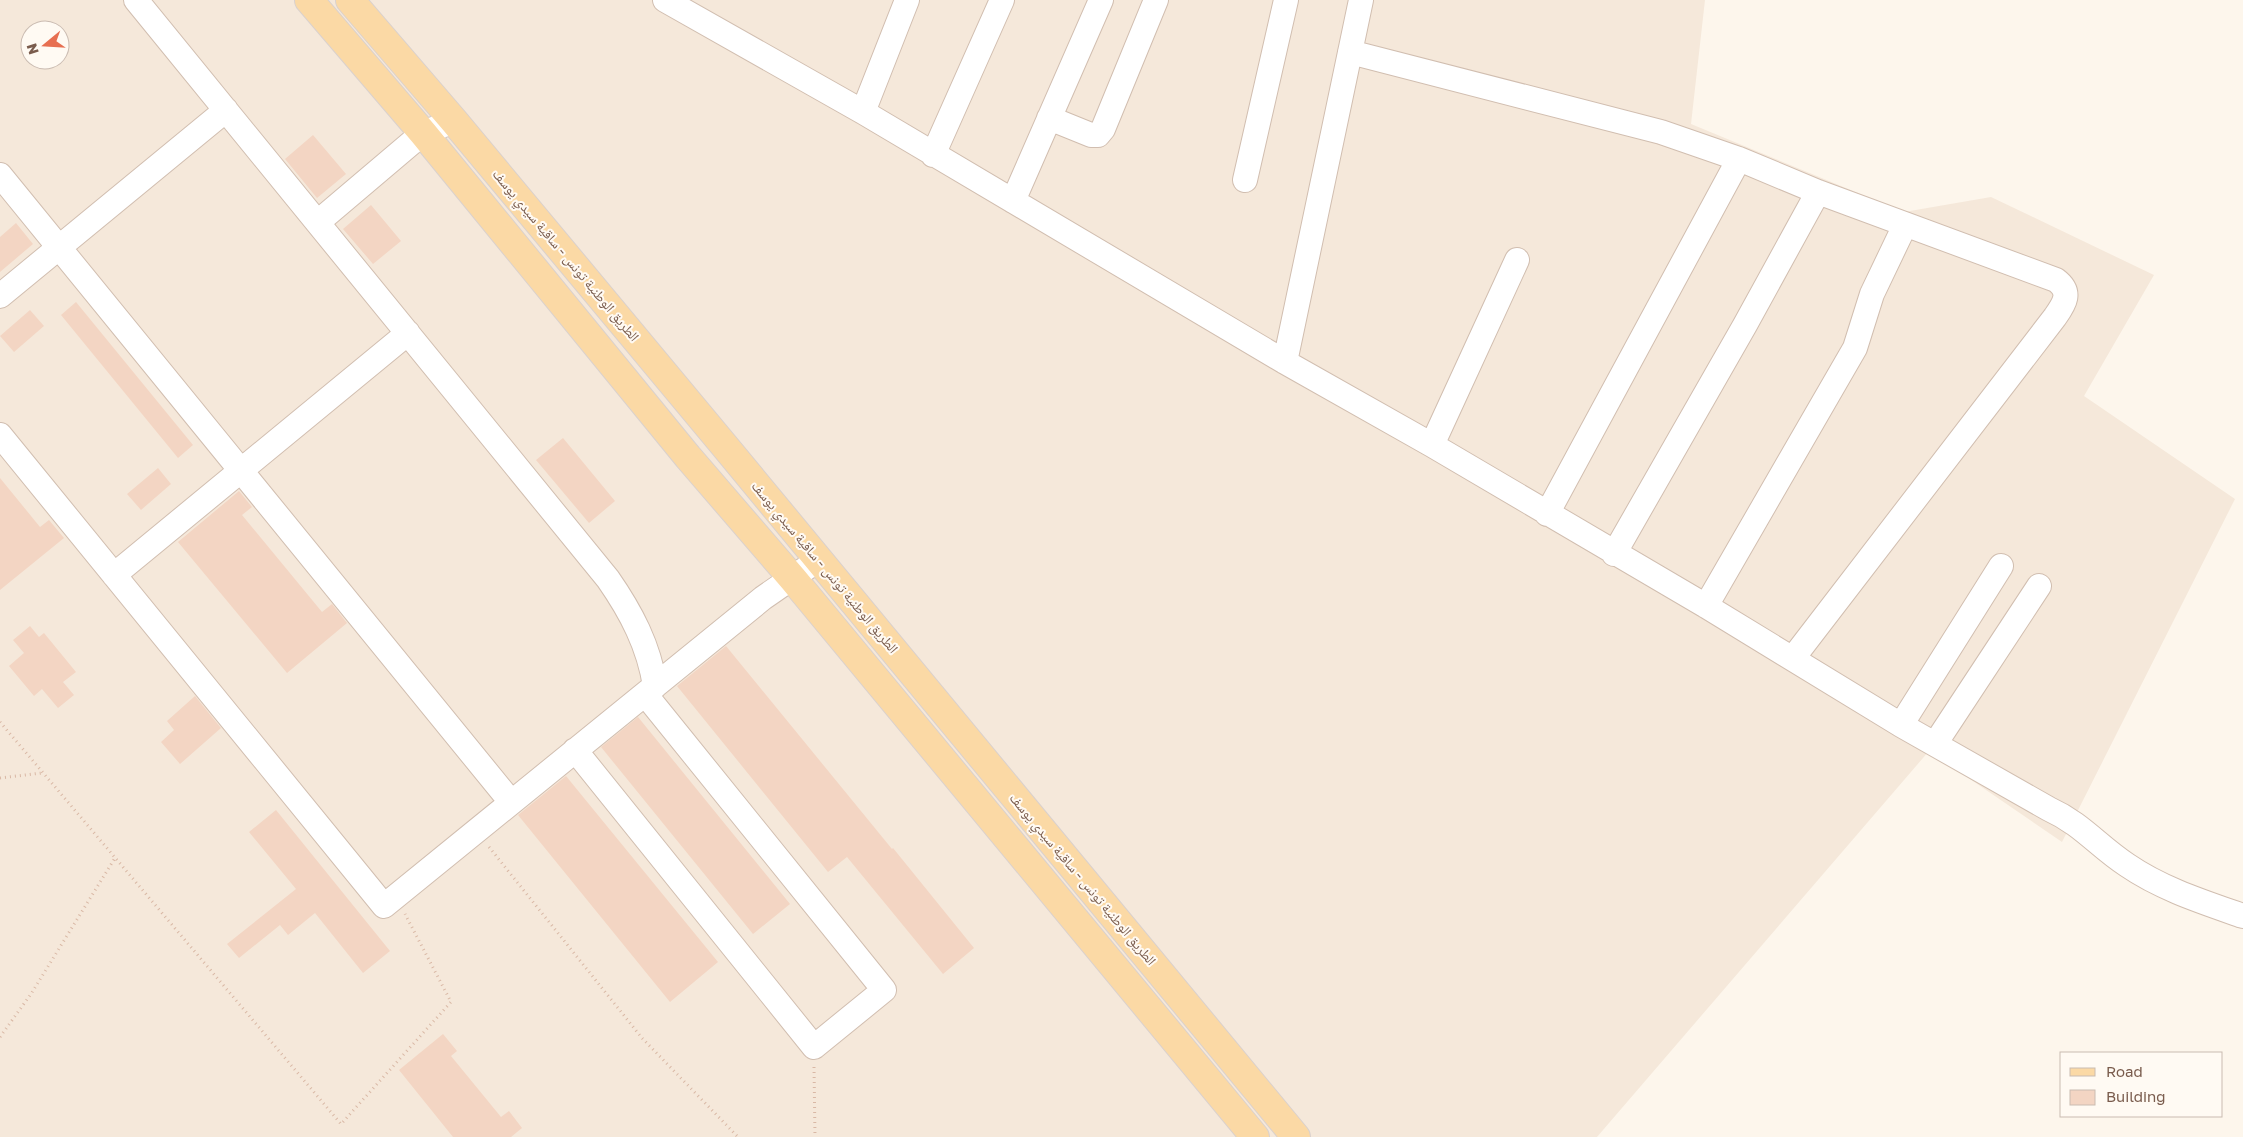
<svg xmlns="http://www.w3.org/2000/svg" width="2243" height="1137" font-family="'Golos Text','Noto Naskh Arabic',sans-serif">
<rect width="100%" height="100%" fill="#fdf6ec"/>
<path fill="#f5e8da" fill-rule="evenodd" d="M0,0h1705l-14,124 213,88 87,-15 163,78 -70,121 151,103 -173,343 -133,-91 -332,386h-1597zM30,30h30v30h-30z"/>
<path fill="#f3d5c3" d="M313,135l33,39 -29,24 -32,-39z
M371,205l30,36 -28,23 -30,-35z
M16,223l17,21 -33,28v-35z
M76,302l117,143 -15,13 -117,-143z
M30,310l14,16 -30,26 -14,-16z
M563,438l52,63 -26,22 -53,-63z
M158,468l13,16 -30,26 -14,-16z
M0,478l40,49 9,-7 15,18 -64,52z
M239,491l13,16 -10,8 80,97 10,-8 15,19 -60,50 -109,-131z
M30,626l9,11 5,-4 32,39 -13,10 11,13 -16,13 -16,-19 -8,7 -25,-30 15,-13 -11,-13z
M726,646l166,203 1,-1 81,100 -31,26 -96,-117 -19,15 -151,-186z
M195,696l26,32 -41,36 -19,-22 13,-12 -7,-9z
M638,717l152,187 -37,30 -152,-187z
M566,776l152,186 -48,40 -152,-187z
M276,810l114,141 -27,22 -48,-60 -27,22 -8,-10 -41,33 -12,-14 69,-55 -47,-57z
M443,1034l14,17 -6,5 50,61 8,-6 13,17 -11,9h-58l-54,-67z"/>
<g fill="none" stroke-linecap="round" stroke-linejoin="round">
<defs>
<path id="minor" d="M136,0l472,579c23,33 41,67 47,107
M665,0l198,112 422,250 147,83 274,161 195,119 148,84c33,15 49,37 78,56 35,24 76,37 116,51
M1350,52l311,80 78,27 79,33 238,88c16,12 9,23 -1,37l-262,341
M863,112l44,-112
M1049,118l42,17h7l5,-6 53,-129
M933,155l69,-155
M0,175l511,627
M1245,180l41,-180
M1013,201l88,-201
M318,222l105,-89 31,-12
M0,296l226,-186
M1285,362l76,-362
M0,435l384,471 379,-308 55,-38
M1432,445l85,-185
M1547,514l192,-355
M1614,554l131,-229 73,-133
M114,575l294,-242
M1706,606l149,-258 17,-54 33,-69
M1901,725l100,-159
M1935,744l104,-158
M575,750l239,297 70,-57 -239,-296"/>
<path id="major" d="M309,0l114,133 265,324 105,122 462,558
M350,0l104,121 269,323 573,693"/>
</defs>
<use href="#minor" stroke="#d1beb0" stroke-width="26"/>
<use href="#major" stroke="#dad1cd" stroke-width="30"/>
<path stroke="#d9b8a5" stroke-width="3" stroke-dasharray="1 4" stroke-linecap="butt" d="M0,722l341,402 110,-122 -46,-88
M0,778l42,-5
M489,847l153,191 96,99
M0,1037l31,-43 84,-136
M814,1067l1,70"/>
<use href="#minor" stroke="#fff" stroke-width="24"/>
<use href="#major" stroke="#fbd9a5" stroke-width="28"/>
</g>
<g text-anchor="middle" stroke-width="4" stroke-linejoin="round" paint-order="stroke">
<g font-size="14" fill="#7a5c4d" stroke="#fffaf3">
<text transform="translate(566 255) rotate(50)" y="5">الطريق الوطنية تونس - ساقية سيدي يوسف</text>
<text transform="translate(825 567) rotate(50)" y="5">الطريق الوطنية تونس - ساقية سيدي يوسف</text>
<text transform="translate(1083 879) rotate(50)" y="5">الطريق الوطنية تونس - ساقية سيدي يوسف</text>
</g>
</g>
<rect x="2060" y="1052" width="162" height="65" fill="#fffaf3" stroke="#cabbb1"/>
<rect x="2070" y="1068" width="25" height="8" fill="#fbd9a5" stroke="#cabbb1"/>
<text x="2106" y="1077" font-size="15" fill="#7a5c4d">Road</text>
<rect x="2070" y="1090" width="25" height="15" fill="#f3d5c3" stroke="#cabbb1"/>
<text x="2106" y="1102" font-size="15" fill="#7a5c4d">Building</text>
<g transform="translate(45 45) rotate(252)"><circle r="24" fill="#fffaf3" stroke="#cabbb1"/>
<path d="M0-4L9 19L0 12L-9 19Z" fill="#e76f51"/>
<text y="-8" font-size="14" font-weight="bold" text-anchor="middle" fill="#7a5c4d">N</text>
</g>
</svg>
